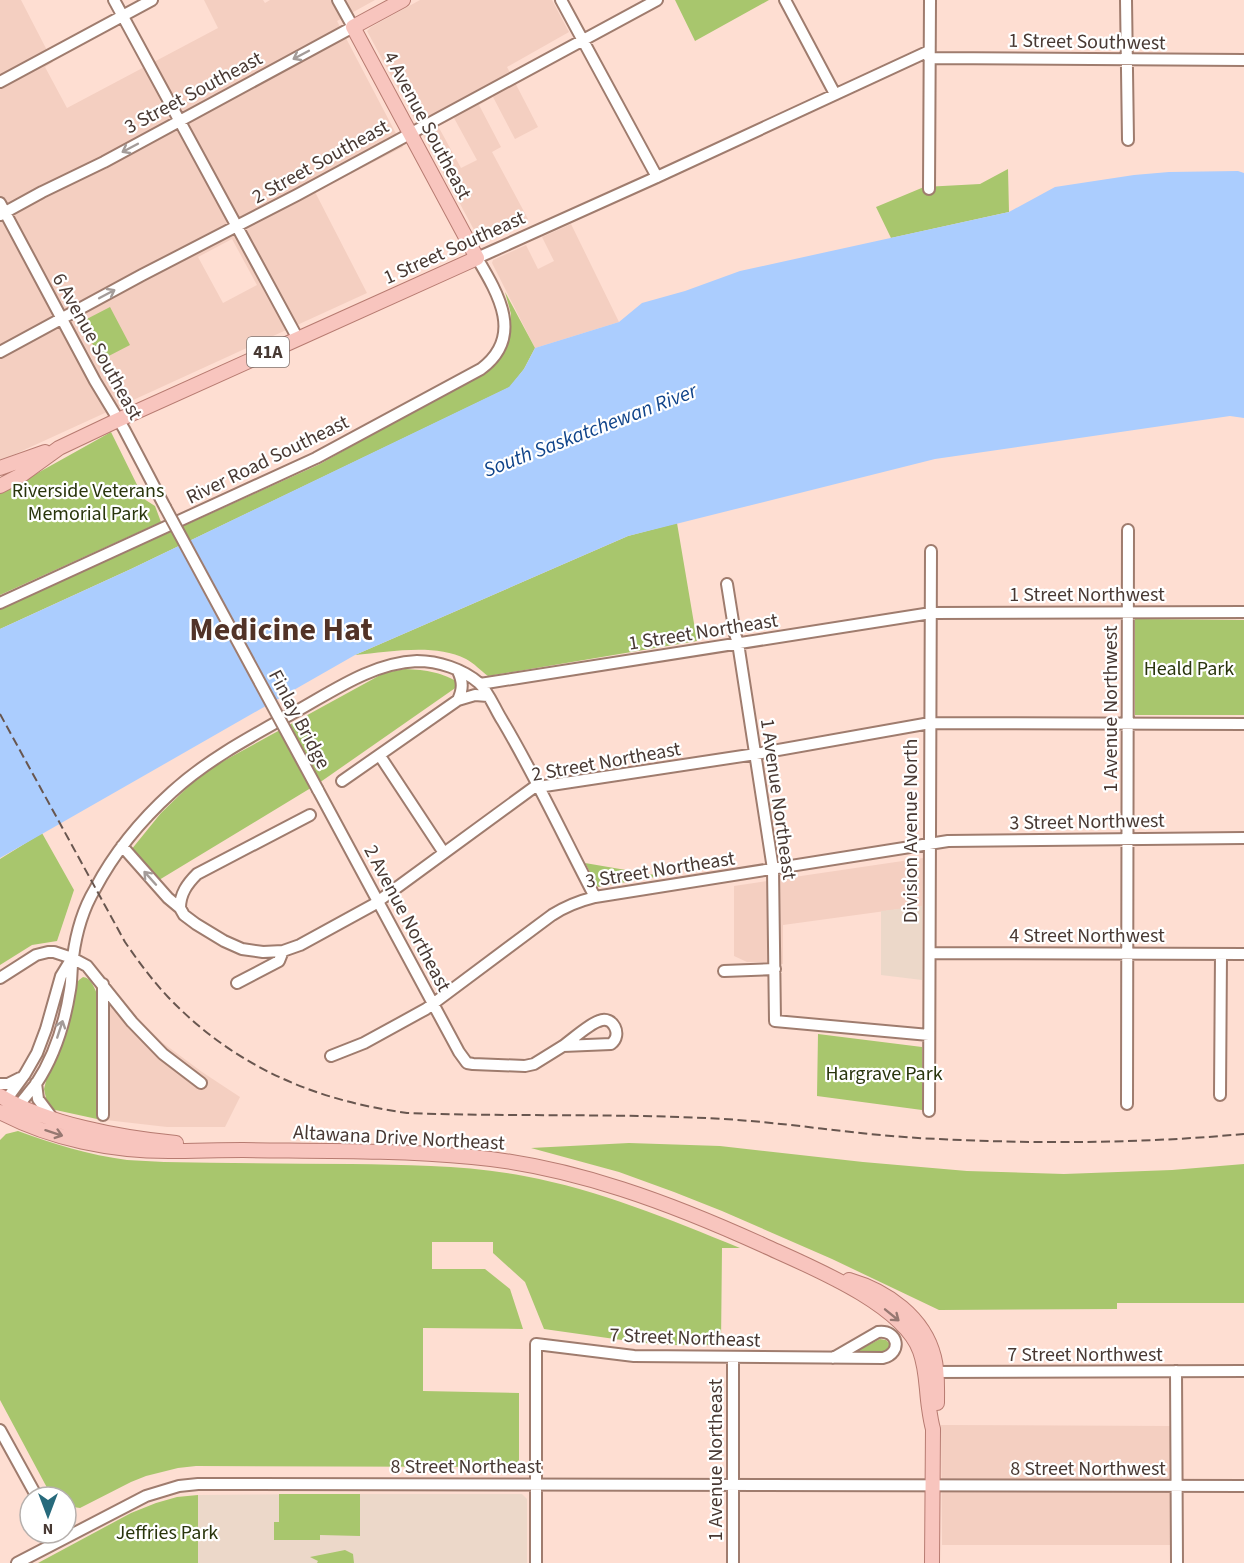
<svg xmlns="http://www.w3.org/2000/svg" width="1244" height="1563" font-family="'Source Sans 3',sans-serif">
<rect width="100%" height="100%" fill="#feded2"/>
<path fill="#f4cfc1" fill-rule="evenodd" d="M0,0h21l32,62 -8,5 22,41 151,-80 -14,-28h59l2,3 5,-3h105l-38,21 66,126 -88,45 52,101 -367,168zM232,239l25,46 -34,18 -25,-46z
M420,0h132l17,32 -62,35 31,60 -23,12 -22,-42 -14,8 22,42 -9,5 36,67 -48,22 -113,-210 4,-4zM454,118l23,42 -16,8 -23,-42z
M571,224l48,98 -84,26 -43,-85 1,-3 33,-15 12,24 16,-8 -12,-24z
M923,858l-1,48 -139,19v39l-22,-2h-14l-13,-6v-70z
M98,969l29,38 36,36 39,29 38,25 -15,30h-58l-70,-8z
M941,1425l229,1v119h-228z"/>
<path fill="#ecd8c9" d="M922,906v74l-41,-5v-64z
M320,1494h202l5,5v64h-329v-68z"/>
<path fill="#a8c66d" d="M675,0h94l-74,41z
M1008,169l1,43 -118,26 -15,-31 48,-20 56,-3z
M505,292l30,56 -11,21 -14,18 -379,182 -131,60v-20l320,-145 163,-92 22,-25 3,-8 3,-25z
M110,307l20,38 -29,15 -20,-38z
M111,432l33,67 11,7 6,16 -161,73v-101z
M677,523l20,118 -209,35c-7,-5 -14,-13 -22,-17 -32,-16 -76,-7 -111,-4l273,-119z
M1135,619l109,1v95h-109z
M405,669c22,1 37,3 56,15l-142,99 -160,97 -28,-30 30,-37 30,-29 27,-20 166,-91z
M42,833l32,57 -17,51 -25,4 -32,20v-106z
M585,863l76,13 -63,11z
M83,977c9,1 11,11 15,19l-1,123 -46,-10 -4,-6 -3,-14 3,-12 18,-43 6,-21 5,-29 3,-4z
M818,1034l104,13v63l-105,-14z
M18,1131c35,13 71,24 109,29 12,1 25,1 37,2 62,1 125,2 187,2 58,1 116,1 173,12 75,14 145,43 216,72h-18l-1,97h-57l-28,-3 -92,-13 -19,-47 -32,-29v-11h-61v27h53l25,20 13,40 -100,-1v63l96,2v67l-6,7 -317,-1 -18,2 -32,8 -15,6 -51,26 -14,-2v-9h-14l-52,-97v-260l6,-6z
M629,1143l91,3 143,16 104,9 97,3 108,-4 72,-6v139h-127v6l-178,1 -107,-51 -110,-48 -48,-19 -55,-20 -88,-24z
M880,1339l6,1 3,3v5l-4,5h-29l1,-2z
M279,1494h81v42l-40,-1v5h-46v-18h5z
M198,1495v68h-160l93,-50 25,-10 21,-6z
M345,1550l8,4 1,9h-37l1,-2 -8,-4z"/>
<path fill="#abcdfe" d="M1238,171l6,2v245l-14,-2 -295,43 -307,77 -273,119 -355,203v-229l131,-60 378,-182 15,-18 11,-21 84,-26 23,-19 43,-12 55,-20 269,-59 46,-25 79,-12 35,-3z"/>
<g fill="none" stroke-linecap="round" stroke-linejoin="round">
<defs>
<path id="minor" d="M114,0l184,339
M561,0l96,177
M785,0l50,94
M1126,0l2,140
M929,58l315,2
M0,82l152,-82
M929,189l1,-189
M0,203l95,178 29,48 41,78
M0,215l42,-23 62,-30 249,-135 -15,-27
M0,352l142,-77 155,-80 360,-195
M727,584l8,50 3,9 35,226 2,152 154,14
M0,603l316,-145 165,-89c43,-32 18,-74 -4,-111l180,-81 272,-126
M480,684l451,-71 313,-1
M458,700c5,-11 5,-18 0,-29
M380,756l64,97
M342,781l116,-81 17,-5 13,1
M318,790l141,262 8,11 6,1 52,2 9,-2 29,-18 48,-2c12,-9 2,-29 -12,-23 -10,3 -26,18 -36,25
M122,846l46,52 12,10 4,7 12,9 28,17 18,8 21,3 20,-1
M180,908c0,-14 7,-24 17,-34l113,-59
M930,953l314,1
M724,971l51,-2
M0,978l36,-23 12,-3h6l18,6 15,8 45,56 31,32 38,29
M237,983l42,-22 4,-10 17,-6 73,-40 160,-117 5,-1 218,-33 174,-31 314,1
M103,984v131
M331,1056l33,-13 62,-34 126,-94c14,-9 27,-14 43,-18l353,-56 296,-3
M36,1083l2,16 15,20
M0,1084h8l12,-6
M1220,1095l1,-141
M6,1100l19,-26 12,-21 9,-24 15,-53 11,-18
M1127,1104l1,-574
M18,1106c6,-7 12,-15 18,-22 18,-27 29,-62 34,-94 2,-11 1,-22 3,-33 3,-23 10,-48 22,-68 19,-36 46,-69 77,-97 36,-33 80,-56 123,-80 38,-21 77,-49 122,-51 21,0 46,8 62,22 9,8 16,26 23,37 34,57 62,118 93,177
M929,1111l2,-560
M1176,1371l1,192
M929,1372l315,-1
M0,1430l37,67
M17,1563l129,-67 33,-10 19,-2 1046,2
M536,1563v-219l98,12 249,2c20,-5 15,-29 -5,-26l-45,26
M733,1563v-205"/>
<path id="major" d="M0,468l45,-16
M0,486l23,-12 36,-26 59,-28 359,-162 -124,-231 50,-27
M0,1096c47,28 121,42 176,47
M0,1112c51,27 112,39 169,39 25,0 50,-1 74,-1 76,1 153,0 229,7 101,9 201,47 293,89 44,20 138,58 155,105 7,19 6,37 9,57 1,7 2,14 4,21l-1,134
M849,1280c38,11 75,37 85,77 4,15 3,31 3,46"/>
</defs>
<use href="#minor" stroke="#9f7c6e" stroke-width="14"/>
<use href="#major" stroke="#b77b71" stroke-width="16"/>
<use href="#minor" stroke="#fff" stroke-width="10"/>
<use href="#major" stroke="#f8c5be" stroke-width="14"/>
<path stroke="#68564f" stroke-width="2" stroke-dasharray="9 4.5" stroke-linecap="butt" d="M0,714l125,228c13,19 27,38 43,55 66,69 145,103 239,116 106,4 212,0 317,6 65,4 129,15 194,19 109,6 217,6 326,-4"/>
<defs>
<path id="minor-bridge" d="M165,507l153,283"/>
</defs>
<use href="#minor-bridge" stroke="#9f7c6e" stroke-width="14" stroke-linecap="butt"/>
<use href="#minor-bridge" stroke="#fff" stroke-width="10"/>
</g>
<defs><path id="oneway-shaft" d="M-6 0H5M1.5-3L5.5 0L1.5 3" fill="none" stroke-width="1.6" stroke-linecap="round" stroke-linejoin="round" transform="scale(1.5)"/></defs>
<g stroke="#a49c99">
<use href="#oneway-shaft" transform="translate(301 55) rotate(152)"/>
<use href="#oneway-shaft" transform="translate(130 148) rotate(152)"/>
<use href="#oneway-shaft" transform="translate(107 294) rotate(-28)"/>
<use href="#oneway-shaft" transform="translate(150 878) rotate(-132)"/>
<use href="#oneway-shaft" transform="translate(60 1029) rotate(-72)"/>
</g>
<g stroke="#977872">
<use href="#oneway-shaft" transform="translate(54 1133) rotate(18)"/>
<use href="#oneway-shaft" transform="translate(892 1315) rotate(39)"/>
</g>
<g text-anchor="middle" stroke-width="4.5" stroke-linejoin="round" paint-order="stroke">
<rect fill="#fff" stroke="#7f7470" stroke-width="1.5" x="247" y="337" width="42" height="30" rx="4.5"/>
<g font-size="18" font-weight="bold" fill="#483933">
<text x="268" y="358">41A</text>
</g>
<g font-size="20" fill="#483933" stroke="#fff">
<text transform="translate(1087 41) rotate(1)" y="7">1 Street Southwest</text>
<text transform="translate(193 92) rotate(-28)" y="7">3 Street Southeast</text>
<text transform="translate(428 125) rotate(62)" y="7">4 Avenue Southeast</text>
<text transform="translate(320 161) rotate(-29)" y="7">2 Street Southeast</text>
<text transform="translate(454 247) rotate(-24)" y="7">1 Street Southeast</text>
<text transform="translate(98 346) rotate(61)" y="7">6 Avenue Southeast</text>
<text transform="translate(267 459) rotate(-26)" y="7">River Road Southeast</text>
<text x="1087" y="601">1 Street Northwest</text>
<text transform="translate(703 631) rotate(-9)" y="7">1 Street Northeast</text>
<text transform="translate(1110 709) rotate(-90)" y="7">1 Avenue Northwest</text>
<text transform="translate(300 719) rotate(62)" y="7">Finlay Bridge</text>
<text transform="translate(606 761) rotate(-10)" y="7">2 Street Northeast</text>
<text transform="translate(779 799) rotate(82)" y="7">1 Avenue Northeast</text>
<text transform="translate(1087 821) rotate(-1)" y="7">3 Street Northwest</text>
<text transform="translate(910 831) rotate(-90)" y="7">Division Avenue North</text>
<text transform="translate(660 869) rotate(-9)" y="7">3 Street Northeast</text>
<text transform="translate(408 918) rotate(62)" y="7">2 Avenue Northeast</text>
<text x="1087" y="942">4 Street Northwest</text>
<text transform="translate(399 1137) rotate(3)" y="7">Altawana Drive Northeast</text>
<text transform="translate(685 1337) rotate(2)" y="7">7 Street Northeast</text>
<text x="1085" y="1361">7 Street Northwest</text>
<text transform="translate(715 1460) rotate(-90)" y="7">1 Avenue Northeast</text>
<text x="466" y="1473">8 Street Northeast</text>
<text x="1088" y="1475">8 Street Northwest</text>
</g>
<g font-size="20" fill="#29350c" stroke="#fff">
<text x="88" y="497">Riverside Veterans<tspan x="88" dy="23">Memorial Park</tspan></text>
<text x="1189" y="675">Heald Park</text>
<text x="884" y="1080">Hargrave Park</text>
<text x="167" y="1539">Jeffries Park</text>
</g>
<g font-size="21" font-style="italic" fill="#10448a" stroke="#fff">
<text transform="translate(590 430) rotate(-21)" y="7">South Saskatchewan River</text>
</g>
<g font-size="32" font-weight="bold" fill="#523327" stroke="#fff">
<text x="281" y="640">Medicine Hat</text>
</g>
</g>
<g transform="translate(48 1515) rotate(180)"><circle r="28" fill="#ffffff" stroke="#b6b0ad" stroke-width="1.5"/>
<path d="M0-4.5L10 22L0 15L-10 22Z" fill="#276a7c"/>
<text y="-9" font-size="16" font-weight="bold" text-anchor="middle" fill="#483933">N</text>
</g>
</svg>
